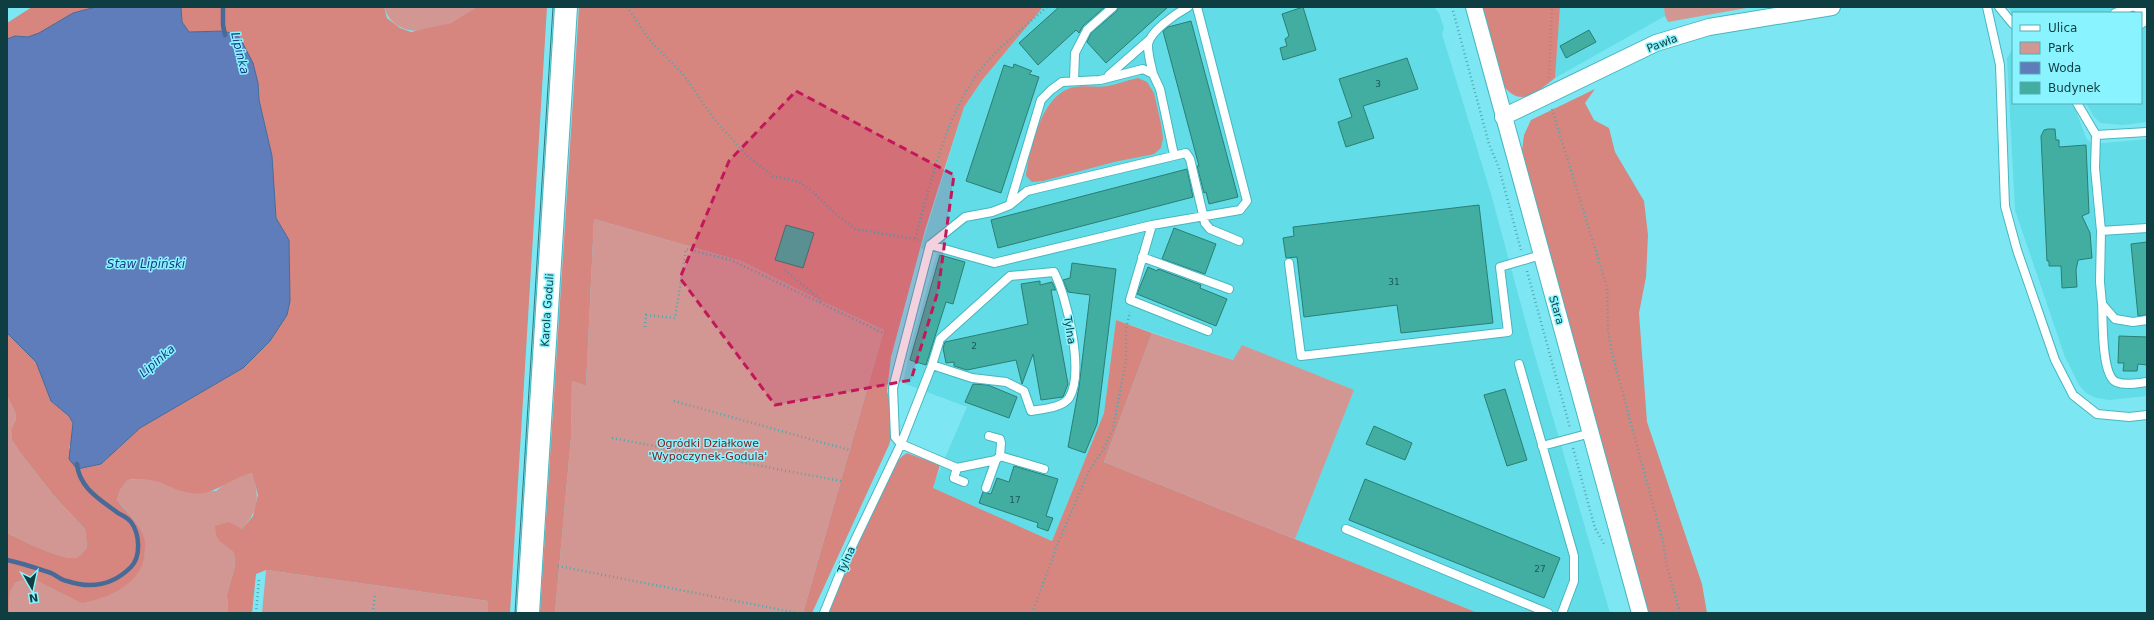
<svg xmlns="http://www.w3.org/2000/svg" width="2154" height="620" font-family="'DejaVu Sans',sans-serif">
<rect width="100%" height="100%" fill="#7ce7f2"/>
<path fill="#62dce7" d="M1043,7h391l5,6 5,15 -2,6 49,160 42,155 77,264h-132l-183,-74 58,-148 -111,-46 -8,15 -118,-40 -12,93 -52,128 -120,-53 35,-81 -64,-24 7,-34 27,-96 -16,-5 43,-141 19,-28z
M1560,7h104l1,9 -110,62z
M2008,7h139v115l-24,3 -22,-2 -7,-6 -8,-14h55v-90h-128z
M2013,49v54h60l13,35 6,6 55,-5v257l-37,4 -14,-2 -10,-5 -7,-8 -14,-28 -50,-147 -8,-152z"/>
<path fill="#d29793" d="M384,7h93c-8,5 -16,11 -24,15 -25,12 -59,16 -69,-15z
M1664,7h88l-84,15 -3,-6z
M594,219l147,42 80,40 63,29 -81,283h-248l16,-176 1,-56 14,5z
M1152,333l81,27 9,-15 112,45 -59,149 -191,-77z
M7,396l8,16 1,7 -5,10 1,11 7,11 35,45 31,33 2,18c-4,5 -7,11 -14,11 -15,1 -52,-18 -66,-25z
M252,473c8,24 7,37 -10,56l-27,-3c1,17 8,16 19,27l1,13 -8,28 1,19h-219l1,-21 5,-9 14,-4 8,2 45,21 63,-49c-1,-27 -12,-34 -28,-53l3,-10 8,-10 20,-2 30,11 38,2c11,-9 22,-15 36,-18z
M266,570l222,31v12h-226z"/>
<path fill="#d7857f" d="M32,7h64l-23,6 -33,20 -12,4 -13,-1 -8,3v-16z
M181,7h203l3,11 13,10 11,4 40,-9 26,-16h70l-37,606h-22v-12l-222,-31 -10,4 -4,39h-24l-1,-19 8,-28 -1,-13c-11,-11 -19,-10 -19,-27l14,-4 13,7 11,-13 5,-21 -6,-22c-22,5 -39,24 -61,20 -25,-4 -33,-18 -63,-13l-8,10 -3,10c10,13 21,21 27,37 2,6 1,15 0,22 -7,27 -36,39 -62,44l-45,-22c-8,-2 -14,-1 -22,2l-5,9 -1,21h-2v-80c14,7 52,26 66,25 7,0 10,-6 14,-11l-2,-18 -31,-33 -35,-45 -7,-11 -1,-11 5,-10 -1,-7 -8,-16v-63l29,29 15,39 18,15 4,7 -1,18 -3,6 8,22 24,-5 39,-36 103,-60 27,-27 17,-26 3,-14 -1,-61 -13,-22 -4,-62 -13,-56 -1,-17 -34,-52 -35,1 -7,-10z
M579,7h464l-60,72 -19,28 -39,123 -34,127 -4,34 4,14 2,27 -4,13 -77,168h-9l81,-283 -63,-29 -80,-40 -147,-42 -8,167 -14,-5 -1,56 -16,176h-15z
M1481,7h79l-5,71c-18,14 -34,31 -52,7z
M1138,78l9,4 7,11 7,31 2,14 -2,10 -7,6 -40,8 -71,19 -11,1 -6,-6c4,-28 16,-84 49,-89 11,-2 22,1 33,-1 10,-2 20,-6 30,-8z
M1595,89l-10,14 9,17 15,8 6,24 29,49 4,34 -2,42 -7,36 8,109 55,162 5,29h-58l-128,-455 3,-23 7,-15z
M1116,320l36,13 -48,129 374,151h-649c10,-27 57,-152 78,-160l33,12 -7,23 119,53 52,-128z"/>
<path fill="#5f7dbb" stroke="#476a97" d="M96,7h85l1,15 7,10 35,-1 9,3 7,4 13,25 5,20 1,17 13,56 4,62 13,22 1,61 -3,14 -17,26 -27,27 -103,60 -39,36 -24,5 -8,-10 4,-36 -4,-7 -18,-15 -15,-39 -29,-29v-294l8,-3 13,1 11,-4 34,-20z"/>
<g fill="none" stroke-linecap="round" stroke-linejoin="round">
<path stroke="#476a97" stroke-width="4.5" d="M223,7v18l2,10
M7,560c15,3 29,8 44,13 5,2 10,7 16,8 24,8 46,4 64,-14 10,-10 9,-33 0,-45 -3,-4 -9,-7 -13,-9 -17,-13 -39,-25 -41,-49"/>
</g>
<path fill="#42aea1" stroke="#2b7e74" d="M1059,7h46l-22,19 -4,7 -3,-3 -38,35 -19,-22z
M1118,7h50l-62,56 -19,-21 4,-9 26,-22z
M1303,7l13,43 -33,10 -3,-12 7,-2 -2,-7 4,-3 -7,-22z
M1191,21l47,176 -29,7 -3,-12 -2,1 -7,-27h2l-36,-135 5,-4z
M1589,30l7,12 -30,16 -6,-12z
M1407,58l11,31 -55,17 11,32 -28,9 -8,-25 14,-5 -13,-38z
M1014,64l18,7 -3,3 10,3 -38,116 -35,-12 38,-116 9,3z
M2048,129h7l1,11h3v7l27,-2 3,68 -7,3 8,17 2,25 -14,2 -2,10 1,17 -15,1 -1,-22h-12v-5h-2l-6,-125 3,-6z
M1187,169l6,28 -195,51 -7,-28z
M1479,205l14,118 -92,10 -4,-28 -93,12 -7,-60 -11,1 -3,-20 11,-2 -1,-9z
M786,225l28,8 -11,35 -28,-8z
M1174,228l42,16 -11,30 -43,-15z
M2147,242v73l-9,1 -7,-72z
M940,255l25,7 -12,42 -7,-2 -20,63 -16,-5z
M1072,263l44,6 -19,155 -12,29 -17,-6 11,-60 11,-92 -22,-3 -5,-12 7,-2z
M1148,267l9,4 1,-2 43,16 -1,3 27,11 -11,27 -79,-32z
M1040,281v4l12,-3 4,8h-5l17,94 -5,13 -22,3 -8,-46 -11,30 -6,-24 -49,10 -13,-4v-4l-8,1 -3,-15 2,-6 83,-18 -7,-40z
M2119,336l28,1v28l-9,-1 -1,7h-14l1,-8h-6z
M973,384l15,1 29,12 -8,21 -44,-16z
M1505,389l22,71 -20,6 -23,-71z
M1374,426l38,17 -7,17 -39,-16z
M1014,466l44,13 -12,37 7,2 -5,13 -11,-4 1,-4 -59,-20 4,-11 8,2 6,-16 12,4z
M1365,479l195,79 -16,40 -195,-78z"/>
<g fill="none" stroke-linecap="round" stroke-linejoin="round">
<defs>
<path id="service" d="M1987,7l13,58 5,141 12,44 38,110 18,35 24,19 32,3 18,-2
M1999,7l14,17
M2135,7l7,3 4,4 -1,7 -4,3
M2115,13l16,-6
M1153,74c-2,-9 -5,-19 -5,-28 0,-14 29,-33 40,-39
M1109,75l40,-35
M1074,81l1,-28 12,-23 26,-23
M2077,103l19,32 -1,33 6,63 -1,51 2,22 13,15 18,3 14,-2
M2096,135l51,-3
M1010,204l31,-104 10,-10 11,-8 38,-2 43,-11 10,5 7,15 14,66
M1152,225l-22,75 78,31
M2101,231l46,-3
M930,245l64,18 158,-38 88,-15 7,-9 -50,-194
M1142,257l87,32
M1289,263l12,93 207,-24 -8,-65 41,-12
M2102,302c1,17 -1,73 14,80 10,4 22,1 31,0
M1519,364l55,192v25l-12,32
M989,436l11,3 1,4 -1,13
M1542,446l49,-13
M996,460l4,-4 44,13
M957,468l39,-8 -10,28
M964,482l-10,-4 3,-10 -56,-24 -6,-7 -2,-49 37,-143 35,-28 27,-5 18,-7 17,-14 159,-38 4,6 15,64 5,6 29,12
M1346,529l202,84
M824,613l21,-52 56,-117 31,-79 8,-26 70,-63 44,-4c13,25 31,101 15,126 -7,10 -27,11 -38,13l-7,-20 -18,-9 -34,-4 -40,-13"/>
<path id="minor" d="M1474,7l166,606
M1503,117l153,-74 53,-16 123,-20"/>
<path id="secondary" d="M528,613l38,-606"/>
</defs>
<use href="#service" stroke="#47b6c0" stroke-width="10"/>
<use href="#minor" stroke="#47b6c0" stroke-width="18"/>
<use href="#secondary" stroke="#47b6c0" stroke-width="24"/>
<path stroke="#52a6ae" stroke-width="2.5" stroke-dasharray="1 3" stroke-linecap="butt" d="M627,7l25,36 31,31 31,45 33,37 26,20 26,6 14,10 27,26 15,11 65,11
M1452,7l37,137 10,24 22,82
M1549,78l3,-71
M1552,109l55,178 1,43 4,23 50,185 5,28 13,47
M915,238c16,-54 30,-123 66,-169 18,-23 44,-42 66,-62
M785,270l36,30 -1,3
M1527,271l43,157
M645,327l1,-12 29,3 11,-69 45,11 152,73
M674,401l175,49
M612,438l229,43
M1573,448l22,80 9,16
M558,566l239,47
M256,613l3,-34
M373,613l2,-20
M1032,613l26,-70 31,-72 14,-21 10,-21 13,-68v-32l4,-17"/>
<use href="#service" stroke="#fff" stroke-width="8"/>
<use href="#minor" stroke="#fff" stroke-width="16"/>
<use href="#secondary" stroke="#fff" stroke-width="22"/>
<path stroke="#33767c" stroke-width="1" d="M515,613l38,-606"/>
</g>
<path fill="#c2185b" fill-opacity="0.2" stroke="#c2185b" stroke-width="3" stroke-dasharray="8 5" stroke-linejoin="round" d="M796,91l158,84 -16,116 -27,89 -136,25 -95,-127 49,-117z"/>
<g text-anchor="middle" stroke-width="3" stroke-linejoin="round" paint-order="stroke">
<g font-size="9" fill="#1b5a5a">
<text x="1378" y="87">3</text>
<text x="1394" y="285">31</text>
<text x="974" y="349">2</text>
<text x="1015" y="503">17</text>
<text x="1540" y="572">27</text>
</g>
<g font-size="11" fill="#0e3e42" stroke="#89f4ff">
<text transform="translate(1662 43) rotate(-21)" y="4">Pawła</text>
<text transform="translate(547 310) rotate(-86)" y="4">Karola Goduli</text>
<text transform="translate(1557 310) rotate(74)" y="4">Stara</text>
<text transform="translate(1070 330) rotate(81)" y="4">Tylna</text>
<text transform="translate(846 560) rotate(-66)" y="4">Tylna</text>
</g>
<g font-size="11" fill="#812022" stroke="#89f4ff">
<text x="708" y="447">Ogródki Działkowe<tspan x="708" dy="13">'Wypoczynek-Godula'</tspan></text>
</g>
<g font-size="12" font-style="italic" fill="#193984" stroke="#89f4ff">
<text transform="translate(240 53) rotate(76)" y="4">Lipinka</text>
<text x="146" y="268">Staw Lipiński</text>
<text transform="translate(157 361) rotate(-41)" y="4">Lipinka</text>
</g>
</g>
<rect width="2154" height="620" fill="none" stroke="#0e3e42" stroke-width="16"/>
<rect x="2012" y="12" width="130" height="92" fill="#89f4ff" stroke="#58abb3"/>
<rect x="2020" y="25" width="20" height="6" fill="#ffffff" stroke="#58abb3"/>
<text x="2048" y="32" font-size="12" fill="#0e3e42">Ulica</text>
<rect x="2020" y="42" width="20" height="12" fill="#d29793" stroke="#58abb3"/>
<text x="2048" y="52" font-size="12" fill="#0e3e42">Park</text>
<rect x="2020" y="62" width="20" height="12" fill="#5f7dbb" stroke="#58abb3"/>
<text x="2048" y="72" font-size="12" fill="#0e3e42">Woda</text>
<rect x="2020" y="82" width="20" height="12" fill="#42aea1" stroke="#58abb3"/>
<text x="2048" y="92" font-size="12" fill="#0e3e42">Budynek</text>
<g transform="translate(32 588) rotate(171)" stroke="#89f4ff" stroke-width="3" paint-order="stroke">
<path d="M0-3L7 15L0 10L-7 15Z" fill="#0e3e42"/>
<text y="-6" font-size="11" font-weight="bold" text-anchor="middle" fill="#0e3e42">N</text>
</g>
</svg>
